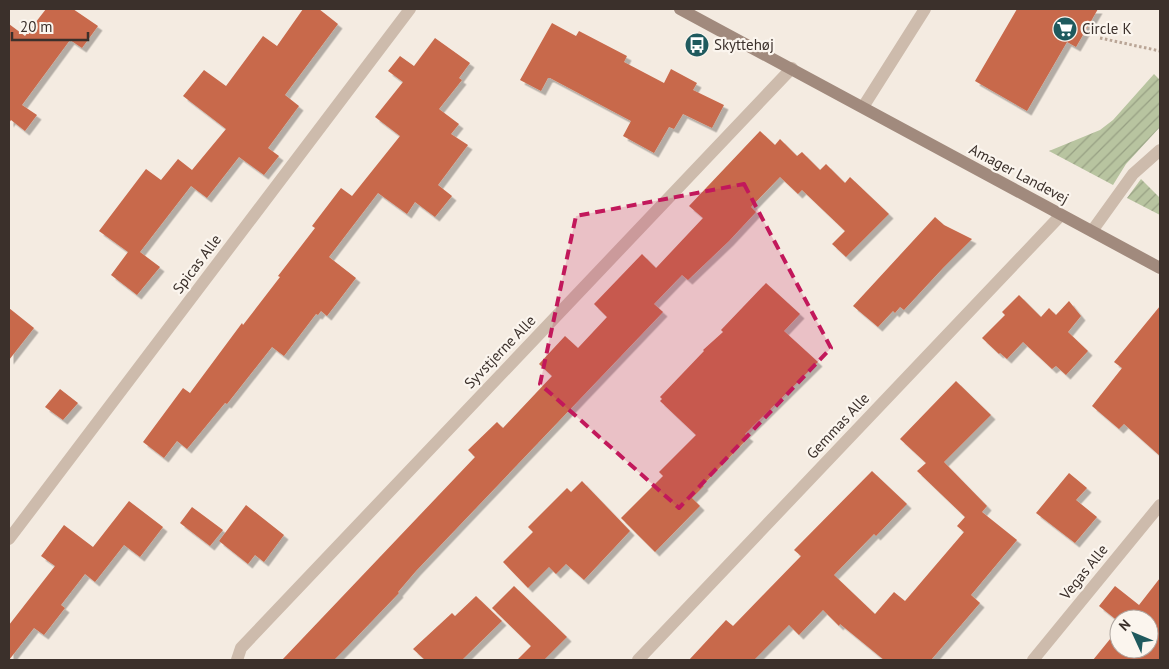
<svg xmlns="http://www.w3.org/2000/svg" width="1169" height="669" font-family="'PT Sans',sans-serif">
<defs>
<pattern id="garden-furrows" width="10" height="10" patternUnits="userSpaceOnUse" patternTransform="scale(1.25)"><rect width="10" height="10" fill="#b8c4a0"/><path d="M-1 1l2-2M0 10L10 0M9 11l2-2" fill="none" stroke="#97a083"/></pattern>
<filter id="shadow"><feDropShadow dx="4.5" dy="4.5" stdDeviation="0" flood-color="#0004"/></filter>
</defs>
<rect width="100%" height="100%" fill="#f4ebe1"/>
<path fill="url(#garden-furrows)" d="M1154,74l6,6v47l-34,37 -13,21 -64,-34 51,-21 13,-10z
M1141,179l19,19v17l-33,-17z"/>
<path fill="#c8694b" filter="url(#shadow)" d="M46,9h27l25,17 -16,22 -12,-8 -48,65 15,10 -12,16 -14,-11 -2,3v-99l16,12z
M303,9h16l19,15 -53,71 14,11 -31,42 11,8 -15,19 -25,-18 -32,41 -16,-12 -51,66 20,15 -23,28 -26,-20 17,-23 -29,-21 47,-62 15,11 17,-21 14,11 34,-41 -43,-33 21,-26 22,16 37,-50 14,10z
M1017,9h81l-22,38 -9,-5 -40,69 -52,-30z
M552,23l24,13 3,-5 48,25 -3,6 40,21 7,-14 26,14 -4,7 31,15 -12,23 -29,-14 -9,15 -5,-2 -15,26 -31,-17 8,-15 -81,-43h-2l-7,13 -21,-11z
M435,38l35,25 -11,15 3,2 -23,29 20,15 -8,10 17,11 -30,40 14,11 -17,21 -20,-15 -8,12 -29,-21 -49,64 27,21 -29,38 -6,-5 -3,4 -2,-1 -32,42 -12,-9 -45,57 -2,-1 -38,46 -10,-8 -13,17 -21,-16 40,-54 7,5 52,-70 1,2 37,-48 -2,-1 37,-48 -3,-2 29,-38 11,8 48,-60 -25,-19 28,-35 -15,-11 12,-15 14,10z
M760,131l15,14 5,-6 17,17 5,-4 18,18 6,-6 19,19 5,-6 39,37 -43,43 -14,-13 13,-13 -43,-41 -4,4 -18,-17 -29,30 5,5 -27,29 -41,39 -6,-5 -28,29 9,8 -247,259 -18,21 1,1 -50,52 -15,15h-52l193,-203 -7,-7 29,-28 6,6 49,-52 -13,-12 26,-28 13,12 29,-31 -13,-13 48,-50 14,14 47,-50 -14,-12z
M935,217l9,8 28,14 -29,29 -39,42 -4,-3 -5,6 -2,-2 -15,16 -25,-21z
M766,283l34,31 -16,17 34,31 -73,72 4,3 -46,48 1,1 -12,12 8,8 -45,46 -34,-34 42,-42 -4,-4 37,-37 -36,-34 2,-2 -2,-2 44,-46 -1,-1 20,-18 -2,-2z
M1019,295l22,22 8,-9 7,7 13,-14 12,15 -13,16 20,19 -22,24 -10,-9 -4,3 -29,-27 -16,17 -7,-6 -1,1 -17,-16 23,-23 -3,-3z
M1160,306v150l-36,-32 -5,5 -27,-23 30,-38 -8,-6z
M9,308l25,20 -25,32z
M956,381l35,34 -47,47 43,44 -5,6 35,28 -46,55 9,8 -49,57h-47l-44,-36 -1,2 -16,-16 -24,25 -10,-10 -35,35h-65l37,-40 7,6 68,-70 -7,-6 78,-79 35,33 -31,32 -2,-2 -40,41 41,39 19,-22 11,9 59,-69 -7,-6 8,-9 -48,-46 9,-8 -26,-24z
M60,389l18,14 -15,17 -18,-13z
M1069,473l18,15 -11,12 21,17 -22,26 -39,-30z
M582,481l48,50 -46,49 -18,-16 -10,10 -7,-7 -21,21 -25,-26 30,-30 -5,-5 39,-39 4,4z
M129,501l34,26 -23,30 -16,-12 -29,37 -10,-8 -24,31 4,3 -21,27 -10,-7 -25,32v-35l46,-59 -14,-10 23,-31 29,22z
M246,505l38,30 -20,27 -9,-7 -7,9 -29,-23z
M192,507l31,23 -13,16 -30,-23z
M1160,578v82h-67l26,-32v21h30v-30h-30v3l-20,-16 16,-20 24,19z
M514,586l53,51 -23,23h-27l14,-14 -39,-38z
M476,596l26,25 -40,39h-37l-12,-11 39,-36 3,3z"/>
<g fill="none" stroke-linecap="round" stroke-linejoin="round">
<path stroke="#b9a596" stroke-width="3" stroke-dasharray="2.5 2.5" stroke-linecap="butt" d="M1100,38l60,13"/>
<path stroke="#cdbbac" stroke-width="12" d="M1092,231l41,-57 27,-24"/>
<path stroke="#cdbbac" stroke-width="12" d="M863,107l62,-98
M9,539l401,-530
M237,660l4,-12 551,-580
M638,660l423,-445
M1033,660l127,-155"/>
<path stroke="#a18a7d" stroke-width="12" d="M680,9l480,259"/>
</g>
<path fill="#c2185b" fill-opacity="0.2" stroke="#c2185b" stroke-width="4" stroke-dasharray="10 6" stroke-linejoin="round" d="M744,184l87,164 -152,160 -139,-124 36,-168z"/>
<defs>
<symbol id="supermarket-disc" viewBox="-11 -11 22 22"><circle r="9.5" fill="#1f5a5e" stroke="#fbf5ee"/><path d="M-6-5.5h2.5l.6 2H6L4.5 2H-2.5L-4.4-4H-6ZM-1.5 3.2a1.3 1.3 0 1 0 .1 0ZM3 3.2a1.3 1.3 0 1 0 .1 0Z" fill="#fff"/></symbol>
<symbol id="bus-disc" viewBox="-11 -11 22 22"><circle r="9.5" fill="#1f5a5e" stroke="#fbf5ee"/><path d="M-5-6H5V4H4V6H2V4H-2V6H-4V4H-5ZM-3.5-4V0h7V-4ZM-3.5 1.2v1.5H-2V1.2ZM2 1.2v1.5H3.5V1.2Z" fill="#fff"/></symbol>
</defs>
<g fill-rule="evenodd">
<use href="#supermarket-disc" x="1051" y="15" width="28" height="28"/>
<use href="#bus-disc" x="683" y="31" width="28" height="28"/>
</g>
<g text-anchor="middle" stroke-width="4.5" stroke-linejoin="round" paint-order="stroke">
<g font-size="15" fill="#3b302b" stroke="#fbf5ee" text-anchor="start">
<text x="1082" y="34">Circle K</text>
<text x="714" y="50">Skyttehøj</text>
</g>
<g font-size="15" fill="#3b302b" stroke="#fbf5ee">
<text transform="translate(1019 174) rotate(28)" y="5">Amager Landevej</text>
<text transform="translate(197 264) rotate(-53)" y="5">Spicas Alle</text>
<text transform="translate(500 352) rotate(-46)" y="5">Syvstjerne Alle</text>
<text transform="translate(838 426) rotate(-47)" y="5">Gemmas Alle</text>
<text transform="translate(1084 572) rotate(-51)" y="5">Vegas Alle</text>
</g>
</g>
<rect width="1169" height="669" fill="none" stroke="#3b302b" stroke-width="20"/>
<g transform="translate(1134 634) rotate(314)"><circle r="24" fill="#fbf5ee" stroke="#aea6a0"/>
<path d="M0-4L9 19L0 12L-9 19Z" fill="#1f5a5e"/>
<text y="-8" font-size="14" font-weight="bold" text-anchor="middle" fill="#3b302b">N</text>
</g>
<path d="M12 32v8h76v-8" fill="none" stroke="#3b302b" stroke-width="2.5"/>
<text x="20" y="32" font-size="15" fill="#3b302b" stroke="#fbf5ee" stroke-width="4" paint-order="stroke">20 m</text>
</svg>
